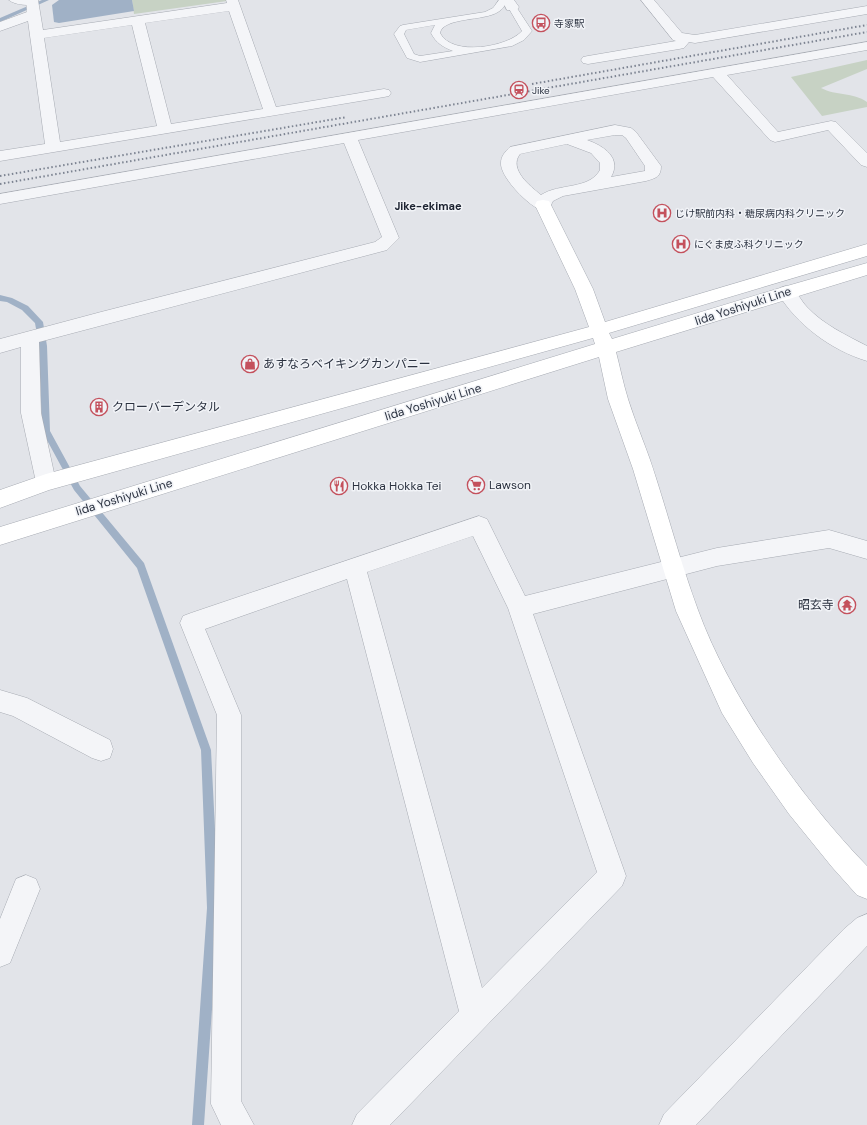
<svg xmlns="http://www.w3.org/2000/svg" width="867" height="1125" font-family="'DM Sans','Noto Sans JP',sans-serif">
<rect width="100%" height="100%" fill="#e2e4e9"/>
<path fill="#c7d2c4" d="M132,0h95v1l-93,13z
M867,60v9l-46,19c15,8 32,4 46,14v5l-45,9 -31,-39z"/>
<path fill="#a0b1c6" d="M59,0h73l2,11 -75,12 -5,-1 -2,-17z"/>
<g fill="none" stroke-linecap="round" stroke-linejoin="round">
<path fill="#a0b1c6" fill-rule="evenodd" d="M42,0h7l-49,22v-4z
M0,295l12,3 16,8 15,16 4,24 3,85 30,55 64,77 67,187 8,158 -15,217h-12l15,-217 -6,-158 -64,-182 -63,-78 -32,-59 -3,-85 -4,-23 -13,-13 -15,-8 -7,-1z"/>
<defs>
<path id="lane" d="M9,0h27l1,2c-5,5 -23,3 -28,-2z
M499,0h9c-2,4 -6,10 -10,12 -13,9 -55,5 -58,21 12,24 68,14 82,-2l-14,-24 4,-3 3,1 17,26 -8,9 -12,6 -92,16 -13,-4 -13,-24 6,-8 3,-1 82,-13 8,-4zM435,25l-4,8c5,10 12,14 22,18l-33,5 -6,-2 -10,-20 2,-4z"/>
<path id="street" d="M26,0h12l5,30 184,-27 -1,-3h12l38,107 108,-18 5,1 2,3 -2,3 -5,1 -384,64v-10l45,-7 -17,-123 -28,10v-9l27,-10zM229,11l34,98 -92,15 -26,-101zM132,25l25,101 -97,16 -16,-104z
M502,0h12l5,7 -2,3h-10z
M641,0h13l28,33 13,2 172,-29v8l-172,29 -6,-1 -5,6 -5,1 -91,15 -5,-1 -2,-3 2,-3 5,-1 88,-15 -3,-1z
M867,42v8l-140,25 51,57 53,-11 5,1 31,31v14l-6,-2 -33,-35 -53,12 -5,-2 -57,-63 -355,63 41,98 -12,12 -348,92 2,71 15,69 -3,6 -7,2 -7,-2 -3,-6 -15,-69v-66l-21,6v-14l101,-27 274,-70 7,-5 -38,-94 -344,61v-10z
M615,125l16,3 5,4 25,34c0,11 -5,12 -15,15l-83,15 -10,5 -4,8c-5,1 -8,2 -12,-1 -12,-6 -37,-32 -36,-45 0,-7 4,-11 9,-16zM615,135h7l4,3 19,28v5l-34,6c11,-19 -7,-31 -24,-37zM567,144l24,9 9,10v7c-11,20 -41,13 -59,25 -11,-9 -33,-26 -21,-41z
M786,286c11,3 14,14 21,21 17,18 39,28 60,39v15c-36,-11 -70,-36 -90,-69l3,-4z
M479,516l8,3 38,77 192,-48 112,-18 38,11v18l-38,-11 -112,18 -184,48 93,262 -4,10 -232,239h-38l5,-11 102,-103 -112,-432 -142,50 36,86v386l13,24h-33l-10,-21 6,-389 -37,-92 3,-7 8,-3zM473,536l35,72 89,264 -115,116 -115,-416z
M0,690l27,8 83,42 3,9 -3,9 -9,3 -9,-3 -79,-42 -13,-4z
M26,875l10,4 4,10 -30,74 -10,4v-48l16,-40z
M867,914v32l-171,179h-37l5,-11 180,-185 13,-11z"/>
<path id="secondary" d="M543,200l6,1 44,88 12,33 262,-78v12l-258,77 3,6 168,-51 87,-25v12l-251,77c4,15 7,31 12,47 8,26 20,52 28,79 14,44 26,89 42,132 32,88 104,189 169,256v33l-10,-4 -25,-28 -43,-53 -36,-51 -31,-50 -46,-102 -43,-142 -25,-70 -9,-42 -599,188v-18l595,-183 -2,-6 -544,152 -49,18v-18l46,-16 543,-147 -14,-38 -40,-84 2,-4z"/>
</defs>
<use href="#lane" stroke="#a7abb3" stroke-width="1"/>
<use href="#street" stroke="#a7abb3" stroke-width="1"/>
<use href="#secondary" stroke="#a7abb3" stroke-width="1"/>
<use href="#lane" fill="#f4f5f8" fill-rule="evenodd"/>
<use href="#street" fill="#f4f5f8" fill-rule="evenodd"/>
<use href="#secondary" fill="#fff" fill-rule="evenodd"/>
<path stroke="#7c8391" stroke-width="2" stroke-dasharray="1.5 2.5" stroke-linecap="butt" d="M532,84l335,-59
M0,176l347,-59
M0,184l867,-152"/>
</g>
<defs>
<symbol id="bus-ring" viewBox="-11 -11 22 22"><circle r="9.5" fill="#f1f3f7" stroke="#c4515d" stroke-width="1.5"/><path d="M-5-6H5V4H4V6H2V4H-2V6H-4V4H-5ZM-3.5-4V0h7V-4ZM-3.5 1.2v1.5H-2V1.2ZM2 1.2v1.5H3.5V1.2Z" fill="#c4515d"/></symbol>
<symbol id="station-ring" viewBox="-11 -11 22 22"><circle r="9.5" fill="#f1f3f7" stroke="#c4515d" stroke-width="1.5"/><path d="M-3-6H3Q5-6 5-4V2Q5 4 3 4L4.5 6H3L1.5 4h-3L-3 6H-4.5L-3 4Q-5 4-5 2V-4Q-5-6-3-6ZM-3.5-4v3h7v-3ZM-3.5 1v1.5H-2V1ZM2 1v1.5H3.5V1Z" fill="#c4515d"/></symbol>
<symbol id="hospital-ring" viewBox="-11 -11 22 22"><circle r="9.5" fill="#f1f3f7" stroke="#c4515d" stroke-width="1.5"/><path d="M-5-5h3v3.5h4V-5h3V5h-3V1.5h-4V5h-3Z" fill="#c4515d"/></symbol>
<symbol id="shop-ring" viewBox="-11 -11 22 22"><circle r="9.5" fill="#f1f3f7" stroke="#c4515d" stroke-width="1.5"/><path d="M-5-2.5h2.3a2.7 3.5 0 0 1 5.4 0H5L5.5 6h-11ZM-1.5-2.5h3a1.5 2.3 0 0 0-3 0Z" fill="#c4515d"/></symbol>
<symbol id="building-ring" viewBox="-11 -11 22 22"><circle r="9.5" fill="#f1f3f7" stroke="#c4515d" stroke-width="1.5"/><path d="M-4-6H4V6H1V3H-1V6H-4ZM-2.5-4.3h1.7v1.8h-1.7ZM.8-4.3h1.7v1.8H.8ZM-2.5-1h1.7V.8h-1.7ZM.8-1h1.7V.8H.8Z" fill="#c4515d"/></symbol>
<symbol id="supermarket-ring" viewBox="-11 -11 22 22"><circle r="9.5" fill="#f1f3f7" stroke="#c4515d" stroke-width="1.5"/><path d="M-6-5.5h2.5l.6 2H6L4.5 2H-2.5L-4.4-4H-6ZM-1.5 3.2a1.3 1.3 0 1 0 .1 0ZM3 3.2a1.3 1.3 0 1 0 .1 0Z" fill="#c4515d"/></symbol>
<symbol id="restaurant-ring" viewBox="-11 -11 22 22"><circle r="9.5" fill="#f1f3f7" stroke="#c4515d" stroke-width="1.5"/><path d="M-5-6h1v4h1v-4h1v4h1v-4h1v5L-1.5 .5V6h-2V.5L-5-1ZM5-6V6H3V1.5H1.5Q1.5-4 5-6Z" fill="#c4515d"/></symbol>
<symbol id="temple-ring" viewBox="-11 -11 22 22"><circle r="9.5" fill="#f1f3f7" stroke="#c4515d" stroke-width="1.5"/><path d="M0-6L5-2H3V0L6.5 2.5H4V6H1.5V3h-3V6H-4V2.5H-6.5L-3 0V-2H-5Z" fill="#c4515d"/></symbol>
</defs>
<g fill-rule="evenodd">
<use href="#bus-ring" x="531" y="13" width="20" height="20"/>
<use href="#station-ring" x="509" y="80" width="20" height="20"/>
<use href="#hospital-ring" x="652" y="203" width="20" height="20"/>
<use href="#hospital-ring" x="671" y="234" width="20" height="20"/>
<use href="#shop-ring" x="240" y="354" width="20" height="20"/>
<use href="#building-ring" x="89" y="397" width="20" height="20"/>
<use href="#supermarket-ring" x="466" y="475" width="20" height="20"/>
<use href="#restaurant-ring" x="329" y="476" width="20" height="20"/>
<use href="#temple-ring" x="837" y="595" width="20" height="20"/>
</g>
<g text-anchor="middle" stroke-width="3" stroke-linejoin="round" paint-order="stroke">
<g font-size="10" fill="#2b3240" stroke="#f1f3f7" text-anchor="start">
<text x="554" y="27">寺家駅</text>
<text x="532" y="94">Jike</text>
<text x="675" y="217">じけ駅前内科・糖尿病内科クリニック</text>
<text x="694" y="248">にぐま皮ふ科クリニック</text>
</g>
<g font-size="11" font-weight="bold" fill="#1d2331" stroke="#f1f3f7">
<text x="428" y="210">Jike-ekimae</text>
</g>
<g font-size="12" fill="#2b3240" stroke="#f1f3f7">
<text transform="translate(743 306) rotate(-18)" y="4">Iida Yoshiyuki Line</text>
<text transform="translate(433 402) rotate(-17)" y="4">Iida Yoshiyuki Line</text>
<text transform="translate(124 497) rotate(-17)" y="4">Iida Yoshiyuki Line</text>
</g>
<g font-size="12" fill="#2b3240" stroke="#f1f3f7" text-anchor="start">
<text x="263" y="368">あすなろベイキングカンパニー</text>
<text x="112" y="411">クローバーデンタル</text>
<text x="489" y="489">Lawson</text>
<text x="352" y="490">Hokka Hokka Tei</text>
<text x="834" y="609" text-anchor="end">昭玄寺</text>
</g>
</g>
</svg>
